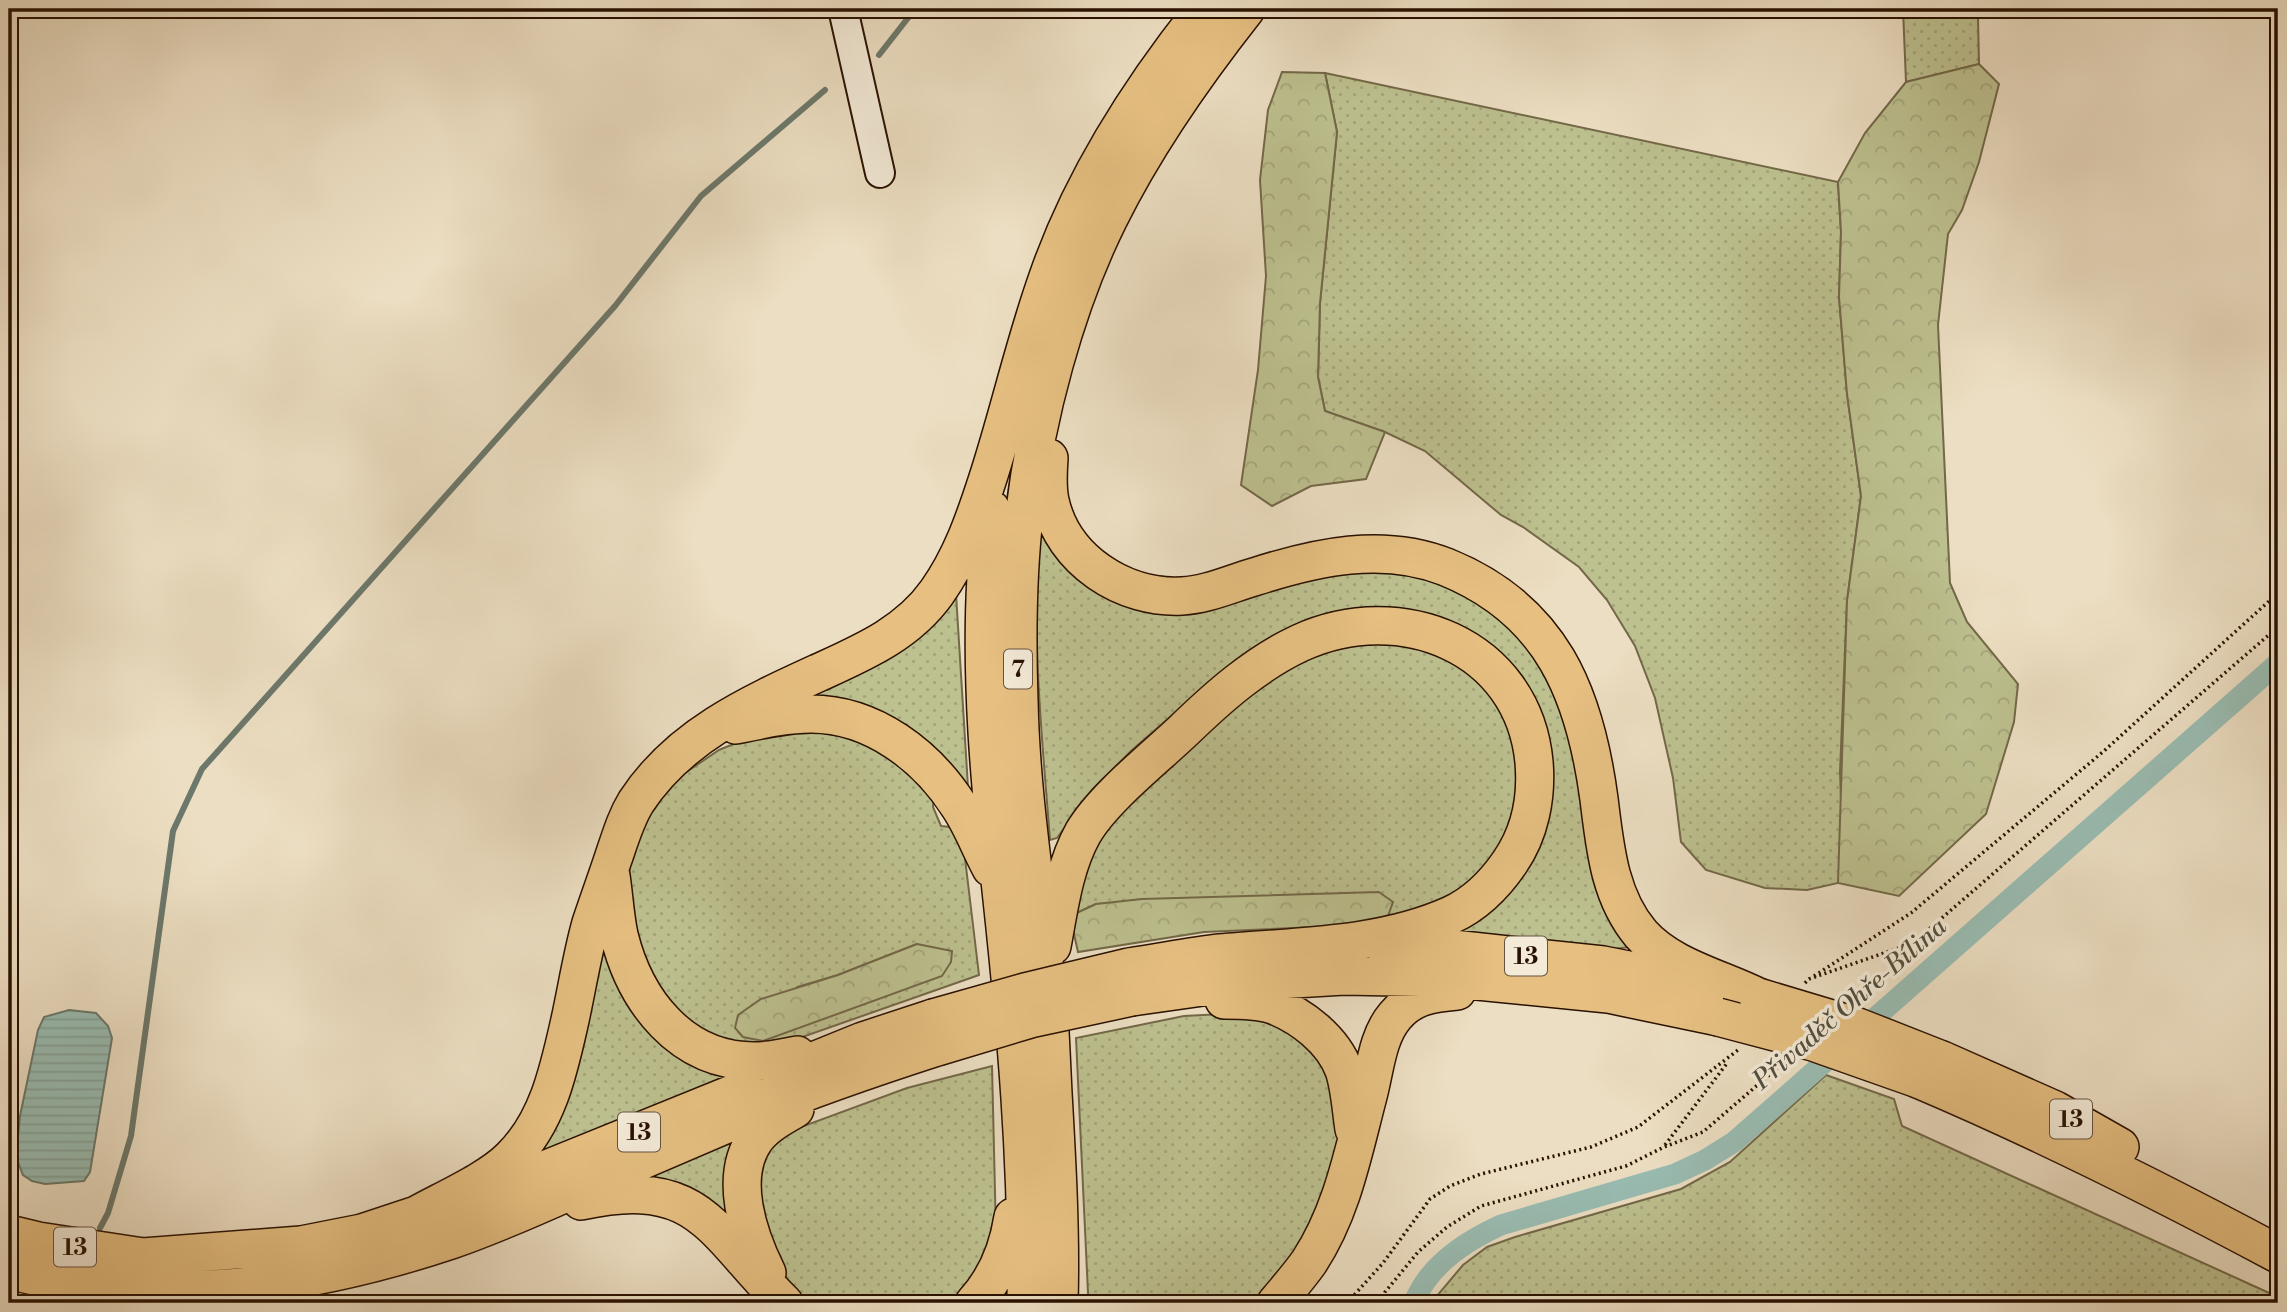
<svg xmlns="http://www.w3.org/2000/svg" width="2287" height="1312" font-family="'Libre Bodoni',serif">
<defs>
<pattern id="grass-dots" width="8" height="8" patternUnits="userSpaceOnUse" patternTransform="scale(1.75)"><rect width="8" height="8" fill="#bdc08f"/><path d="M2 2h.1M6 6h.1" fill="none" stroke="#a2a47a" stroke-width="1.8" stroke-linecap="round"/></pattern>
<pattern id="forest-crowns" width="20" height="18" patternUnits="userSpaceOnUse" patternTransform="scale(1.75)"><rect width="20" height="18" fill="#bdc08f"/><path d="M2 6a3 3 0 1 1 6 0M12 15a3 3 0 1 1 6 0" fill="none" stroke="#a2a47a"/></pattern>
<pattern id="water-rules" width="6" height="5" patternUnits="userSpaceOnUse" patternTransform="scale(1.75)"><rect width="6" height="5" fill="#99bcb2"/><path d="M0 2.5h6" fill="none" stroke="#84a197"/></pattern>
<pattern id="building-hatch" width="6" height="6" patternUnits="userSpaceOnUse" patternTransform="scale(1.75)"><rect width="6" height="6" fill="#dca18d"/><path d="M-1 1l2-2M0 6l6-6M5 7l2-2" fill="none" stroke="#b28271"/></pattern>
</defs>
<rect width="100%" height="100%" fill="#ecdec2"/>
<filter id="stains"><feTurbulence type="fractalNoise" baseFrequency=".00286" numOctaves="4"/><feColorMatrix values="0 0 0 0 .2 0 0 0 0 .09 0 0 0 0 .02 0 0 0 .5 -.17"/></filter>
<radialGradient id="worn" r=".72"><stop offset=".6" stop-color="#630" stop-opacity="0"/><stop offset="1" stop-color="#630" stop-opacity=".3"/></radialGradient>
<path fill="url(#grass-dots)" stroke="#736848" stroke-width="2" fill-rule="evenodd" d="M1903,9h71l4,9 1,46 -73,18z
M1325,73l513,109 3,50 -2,65 8,97 14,102 -14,105 -7,171 3,83 -5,28 -31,7 -42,-2 -59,-18 -25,-28 -8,-64 -18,-80 -20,-52 -28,-46 -28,-33 -56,-40 -22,-12 -76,-64 -40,-19 -60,-21 -7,-34 2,-74 17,-171z
M1041,525l42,56h211l75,-11 35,3 36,9 37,19 31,24 23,24 34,65 66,233 -19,2 -171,-17 38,-20 66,-162 -121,-132 -224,73 -69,60 -39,39 -35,48 -7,2c-8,-105 -20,-210 -9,-315z
M956,594l12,193 -170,-88z
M1418,641l69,42 34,71 -8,78 -48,61 -80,31 -267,-21 -22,1 -26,12 11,-49 28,-50 155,-139 74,-35z
M811,731c30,5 68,11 92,32 11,9 21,21 31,31l-1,13 8,19 9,1 14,23 15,125 -208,73 -16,1 -61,-17 -48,-56 -18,-84 3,-41 22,-48 29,-28 37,-25 41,-17zM917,944l-154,97 34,-54 41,-12z
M603,943c16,48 39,96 87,120 11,5 23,9 35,14l-197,83z
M1242,1013l25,4 35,20 29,37 11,67 -27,82 -51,73 -9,7h-165l-2,-10 -12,-255 108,-22z
M992,1066l4,168c-8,24 -24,53 -44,69h-147l-19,-25 -8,-17 -21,-68 5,-36 20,-23 125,-46z
M1826,1075l68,24 8,27 376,171v6h-847l32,-38 24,-18 28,-10 166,-48 49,-27z
M743,1135l-3,103 -105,-55z"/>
<path fill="url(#forest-crowns)" stroke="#736848" stroke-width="2" d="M1979,64l20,20 -20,78 -17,48 -14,24 -10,91 12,258 17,39 51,62 -4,38 -28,92 -87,82 -61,-13 9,-282 14,-105 -14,-102 -8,-97 2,-65 -3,-50 27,-49 41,-51z
M1282,72l43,1 12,59 -17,171 -2,74 7,34 60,21 -19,47 -55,7 -39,20 -31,-21 17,-115 8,-94 -6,-96 8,-70z
M1379,892l14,10 -8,22 -181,8 -126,20 -8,-36 26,-12 46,-5z
M917,944l35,7 -1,11 -9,14 -179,65 -20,-4 -8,-9 3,-13 23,-16 77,-24z"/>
<path fill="url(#water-rules)" stroke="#6c786b" stroke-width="2" d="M69,1010l27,3 12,13 4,12 -22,134 -6,9 -39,3 -13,-3 -9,-6 -7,-18 4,-41 18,-86 6,-13z"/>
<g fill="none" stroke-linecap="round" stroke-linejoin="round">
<path stroke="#6c786b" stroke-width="6" d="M879,55l36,-46
M100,1228l8,-15 23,-77 42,-305 29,-62 413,-463 86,-110 124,-106"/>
<path stroke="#99bcb2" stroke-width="21" d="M1414,1303c14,-38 52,-62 87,-78l174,-51 30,-14 29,-18 544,-479"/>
</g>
<path fill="url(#building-hatch)" stroke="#291100" stroke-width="2" d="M18,703v24h-9v-23z"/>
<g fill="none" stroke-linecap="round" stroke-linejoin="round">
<defs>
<path id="street" d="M9,1302l3,1"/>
<path id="secondary" d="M843,9l37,164"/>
<path id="highway" d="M1049,458c-1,14 -2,29 1,43 13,59 73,98 132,95 24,-1 48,-12 72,-19 62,-20 129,-35 192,-10 106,43 139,127 153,232 6,48 10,97 42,135 29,33 79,44 117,63
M991,509c-4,22 -4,46 -5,68 -6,105 4,209 15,313 15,138 27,275 25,413
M736,725c24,-5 50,-11 75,-11 62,0 116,42 148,92 13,19 21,42 32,62
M611,876c3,20 4,40 8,59 16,66 62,126 135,126 15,0 29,-3 43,-6
M1052,946c7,-37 12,-79 31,-113 20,-34 69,-73 99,-101 35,-34 73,-68 118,-89 100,-46 223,2 234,119 3,35 -4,71 -24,100 -15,22 -35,42 -59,53 -72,32 -154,31 -231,38 -30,3 -61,10 -91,14
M1385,948l68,1 150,16 96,19
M1132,997l99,-14 113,-7 103,2 161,16 110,23
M1224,1000c16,0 34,0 49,5 29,11 60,35 71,65 6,18 7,40 10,59
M1942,1060l113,50 65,37
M1918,1079c123,52 242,112 360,175
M581,1201c119,-26 130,30 203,102
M413,1217c30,-17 75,-36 98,-59 37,-36 48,-89 59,-138 7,-32 12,-65 21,-97 7,-21 15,-43 22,-64 7,-20 12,-39 23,-57 43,-66 114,-98 184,-130 44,-20 88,-39 117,-80 24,-34 37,-71 50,-111 22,-67 37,-137 61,-204 34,-98 92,-188 156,-268
M9,1234l29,7 105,16 158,-12 61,-12 148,-49 353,-143 70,-23
M9,1270c149,39 298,18 442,-30 40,-14 79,-31 117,-48 59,-25 117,-50 175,-75 64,-27 129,-49 194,-70
M767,1273c-19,-38 -39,-97 -11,-135 10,-13 25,-21 39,-29
M974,1303c23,-25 34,-53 39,-86
M1059,1303c2,-70 -2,-140 -6,-210 -2,-38 -3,-77 -7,-115 -10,-92 -25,-184 -27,-277 -2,-61 -2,-123 5,-183 11,-98 41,-212 85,-300 37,-75 85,-143 137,-209
M1276,1303c11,-13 23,-27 33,-41 33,-50 44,-109 59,-166 7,-26 9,-59 27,-80 16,-20 38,-23 62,-25"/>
</defs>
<use href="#street" stroke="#5a4430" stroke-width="23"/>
<use href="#secondary" stroke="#291100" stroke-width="32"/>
<use href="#highway" stroke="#291100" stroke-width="40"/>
<path stroke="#291100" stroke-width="3.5" stroke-dasharray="2 3.5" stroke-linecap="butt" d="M800,9l4,2h16
M1814,976l97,-63 193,-162 174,-158
M1805,983l4,-4 104,-36 365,-316
M1858,999l17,-15 37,-39
M1665,1145l63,-83
M1347,1303l36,-40 47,-64 20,-13 31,-12 110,-27 47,-20 100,-77
M1381,1303l4,-11 33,-40 29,-25 34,-21 145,-40 38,-19 39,-15 80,-69"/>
<use href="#street" stroke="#f3ead7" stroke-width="19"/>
<use href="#secondary" stroke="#f3ead7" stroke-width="28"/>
<use href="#highway" stroke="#e6bf81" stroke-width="37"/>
<defs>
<path id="highway-bridge" d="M1758,997l100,30 84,33
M1718,1017l95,25 105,37
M933,1018l92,-26 104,-25
M937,1047l93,-28 102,-22"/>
</defs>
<use href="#highway-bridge" stroke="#291100" stroke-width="40" stroke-linecap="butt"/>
<use href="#highway-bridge" stroke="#e6bf81" stroke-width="37"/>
</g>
<g text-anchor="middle" stroke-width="7" stroke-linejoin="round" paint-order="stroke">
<g fill="#f3ead7" stroke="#665240" stroke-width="2">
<rect x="1004" y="649.5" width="28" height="39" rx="5"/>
<rect x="1505" y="936.5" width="42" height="39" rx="5"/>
<rect x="2050" y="1099.5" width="42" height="39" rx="5"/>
<rect x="618" y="1112.5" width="42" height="39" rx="5"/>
<rect x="54" y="1227.5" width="42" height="39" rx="5"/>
</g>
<g font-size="23" font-weight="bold" fill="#291100">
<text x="1018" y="677">7</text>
<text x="1526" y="964">13</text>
<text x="2071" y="1127">13</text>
<text x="639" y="1140">13</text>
<text x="75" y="1255">13</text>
</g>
<g font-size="26" font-style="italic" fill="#504d3e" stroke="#f3ead7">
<text transform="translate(1849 1003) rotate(-41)" y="9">Přivaděč Ohře-Bílina</text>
</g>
</g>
<rect width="2287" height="1312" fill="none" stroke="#ecdec2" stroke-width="35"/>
<rect x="10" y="10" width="2266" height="1291" fill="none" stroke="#291100" stroke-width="3.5"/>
<rect x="18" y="18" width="2252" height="1277" fill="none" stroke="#291100" stroke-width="2"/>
<rect width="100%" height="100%" filter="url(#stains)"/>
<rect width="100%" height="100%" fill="url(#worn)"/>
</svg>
